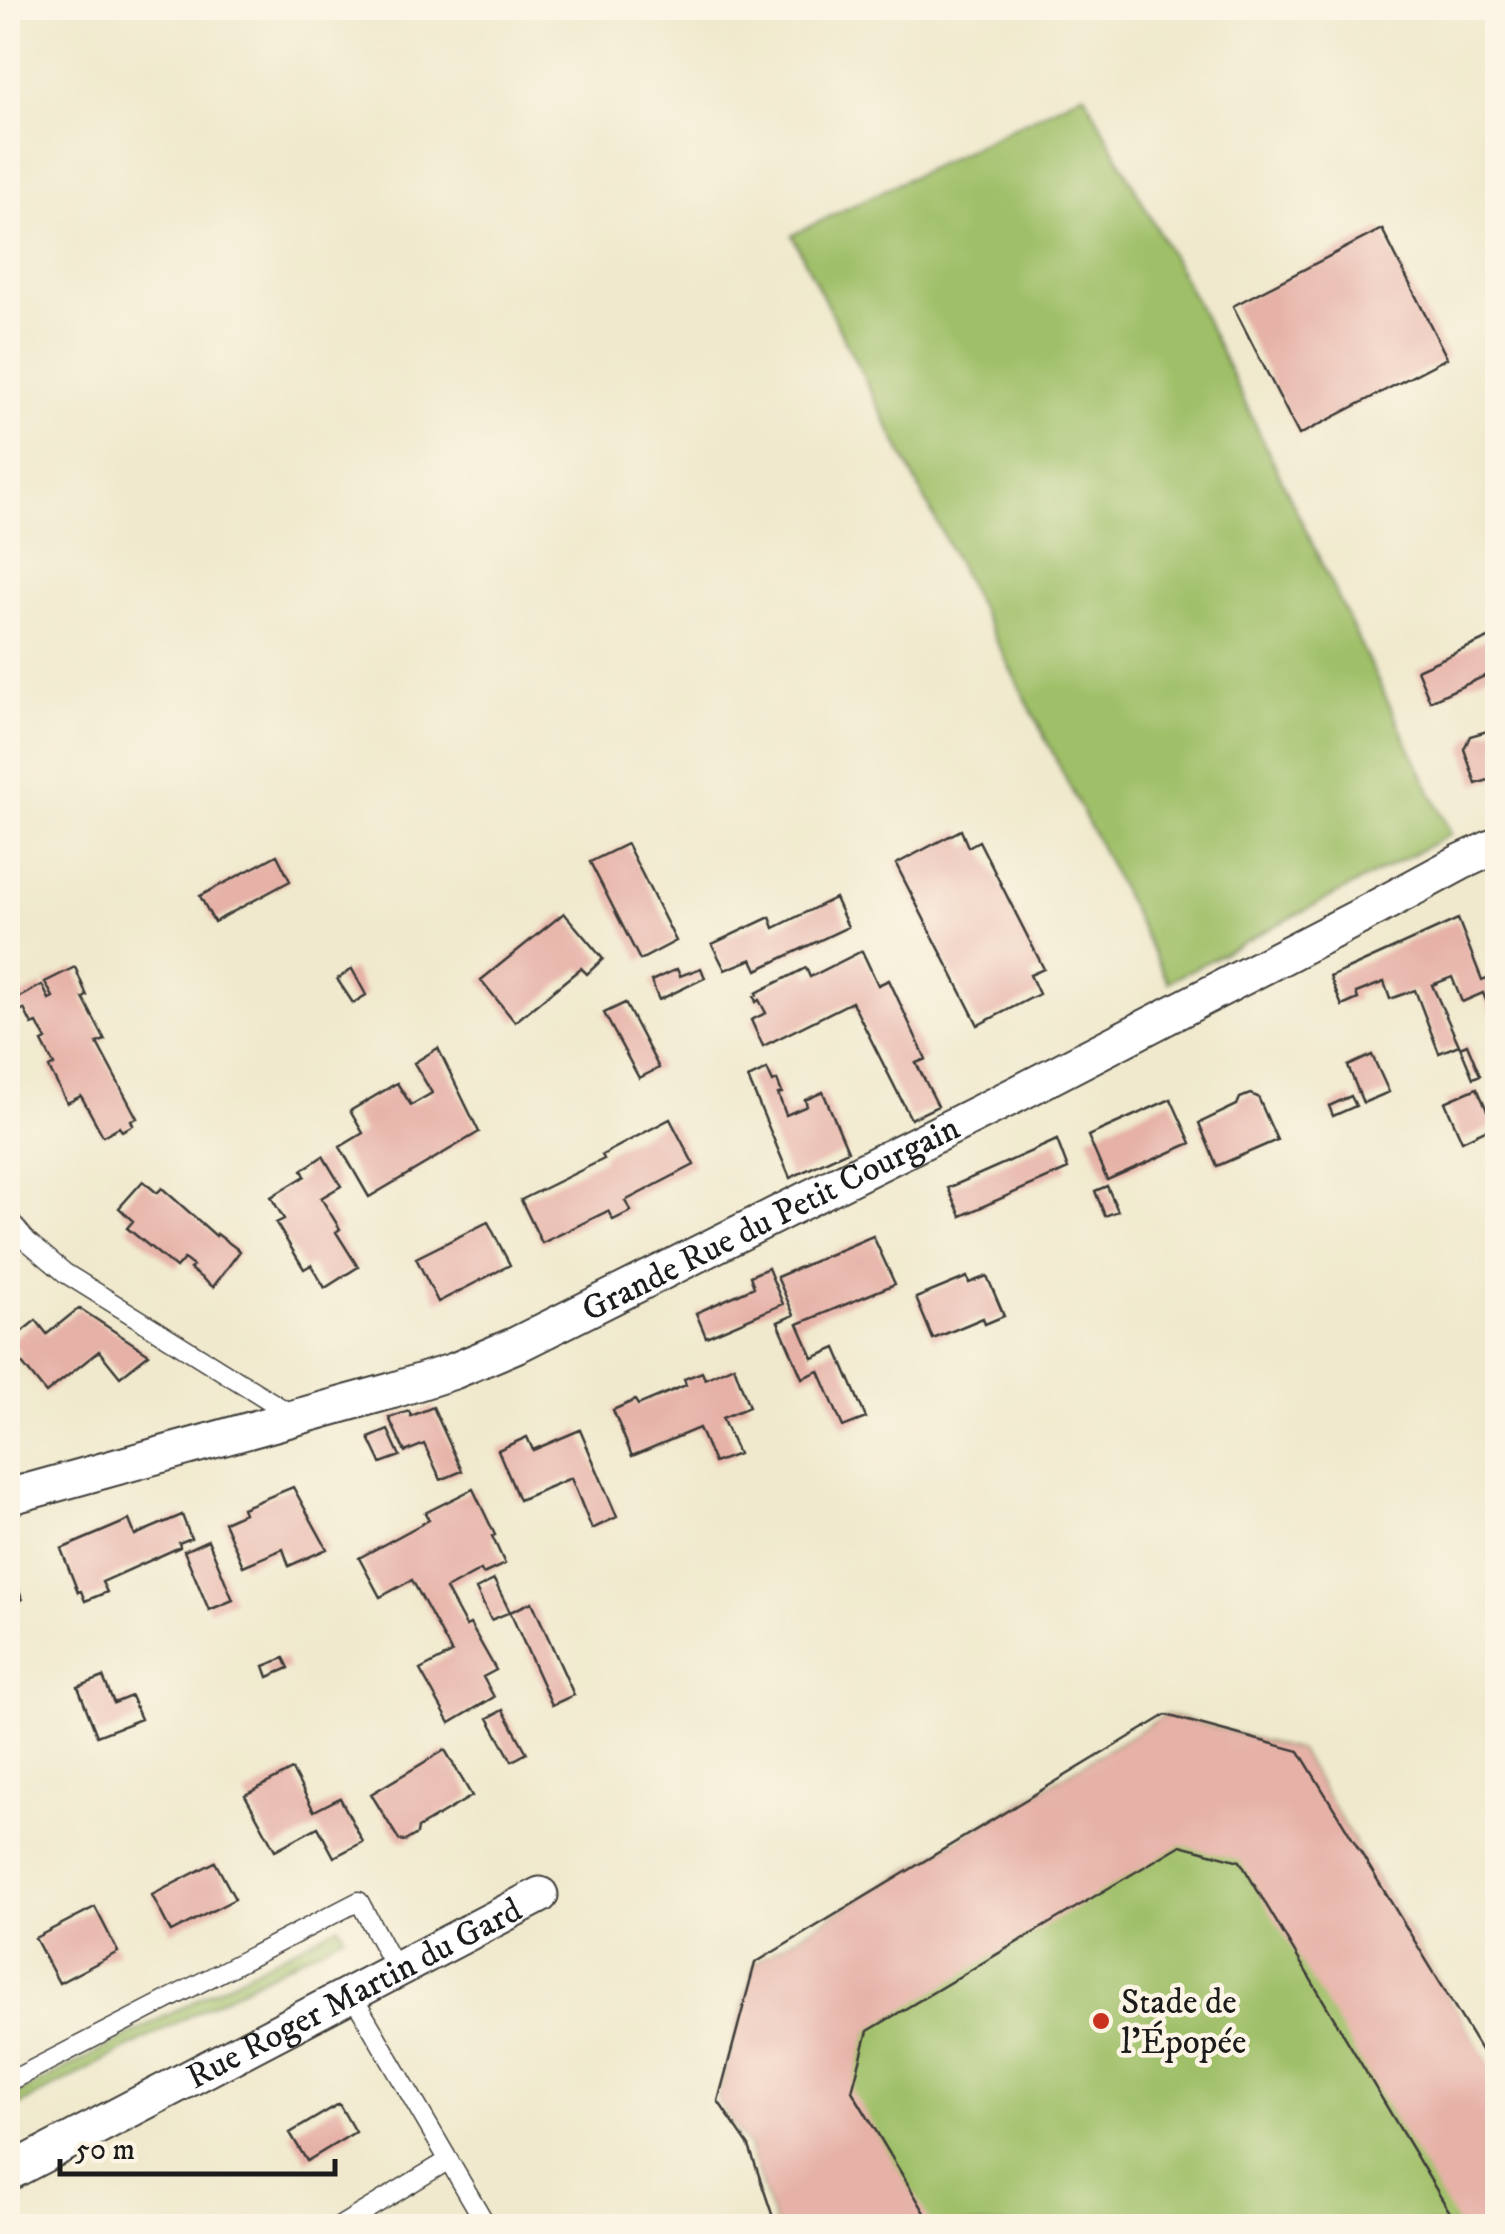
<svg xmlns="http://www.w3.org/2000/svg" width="1505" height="2234" font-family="'IM FELL DW Pica',serif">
<rect width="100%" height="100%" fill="#fcf5e5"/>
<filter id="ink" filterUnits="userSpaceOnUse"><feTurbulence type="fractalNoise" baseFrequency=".01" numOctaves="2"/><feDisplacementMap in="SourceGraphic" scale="20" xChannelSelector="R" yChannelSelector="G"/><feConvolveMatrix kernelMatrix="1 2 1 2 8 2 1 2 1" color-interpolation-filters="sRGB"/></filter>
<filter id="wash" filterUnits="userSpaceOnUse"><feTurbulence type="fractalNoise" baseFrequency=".0048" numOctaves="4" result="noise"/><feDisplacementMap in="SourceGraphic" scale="40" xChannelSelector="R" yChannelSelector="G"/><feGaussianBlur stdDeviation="2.25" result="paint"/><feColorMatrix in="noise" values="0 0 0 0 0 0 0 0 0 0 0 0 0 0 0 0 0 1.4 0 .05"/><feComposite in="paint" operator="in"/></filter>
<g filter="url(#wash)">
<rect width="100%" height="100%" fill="#f0e9cd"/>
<path fill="#9fbf67" stroke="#5e6e42" stroke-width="2.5" d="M1084,93l118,220 249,521 -283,148 -376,-747z
M1166,1715l133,36 198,327v148h-721l-27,-80 -31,-45 37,-138z
M339,1925l5,10 -336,176v-12z"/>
<g id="blocks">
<path fill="#e6b1a7" d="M1382,229l65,129 -148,77 -66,-129z
M1493,636l5,12v22l-68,31 -13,-31z
M1498,728v49l-22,7 -12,-35 6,-13z
M961,830l7,17 11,-6 65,128 -14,6 9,19 -61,31 -82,-161z
M627,844l49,97 -36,19 -50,-98z
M277,855l13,26 -76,41 -14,-26z
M835,898l13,29 -91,43 -5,-11 -27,11 -13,-26 58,-27 4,11z
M564,913l39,46 -16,15 -6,-6 -66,54 -34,-42z
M1458,919l24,61 16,-6v55l-15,-36 -21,9 -10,-25 -20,8 27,60 -20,8 -24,-63 -25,9 -6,-17 -28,11 2,6 -16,7 -12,-29z
M862,951l16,34 11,-5 37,79 -10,4 22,43 -27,13 -59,-117 -89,44 -12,-26 15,-7 -7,-13 -3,2 -2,-6 3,-1 -1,-2 50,-25 4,9z
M75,967l12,29 -4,2 22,42 -8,3 40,75 -6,2 2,5 -11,6 -3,-4 -16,9 -22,-40 -14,7 -18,-35 5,-3 -12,-23 4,-2 -9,-17 -5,2 -8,-16 -6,3 -6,-11 30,-16 7,14 4,-2 -8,-15z
M701,968l4,10 -46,22 -8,-19 26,-12 3,7z
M352,969l14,26 -13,8 -16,-24z
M625,1003l34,65 -20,10 -35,-65z
M1467,1044l13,31 -7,3 -13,-31z
M438,1048l41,84 -110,65 -29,-50 23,-14 -13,-22 47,-28 14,22 21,-12 -18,-30z
M1372,1055l17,37 -26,11 -15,-37z
M767,1069l6,13 4,-2 5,13 -4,1 8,21 21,-9 -2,-6 18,-8 25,59 -58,27 -42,-100z
M1477,1088l17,38 -32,15 -17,-39z
M1250,1094l8,3 19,43 -60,26 -18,-43 38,-18 3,-7z
M1351,1096l5,10 -23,10 -4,-10z
M1171,1099l20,44 -84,37 -19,-44z
M670,1119l24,46 -69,36 6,10 -18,9 -5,-9 -66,32 -21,-43 83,-41 -2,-4z
M1057,1140l11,29 -107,47 -13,-28z
M323,1156l18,30 -20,12 19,31 -4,3 22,35 -33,21 -14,-23 -7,4 -28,-46 8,-4 -13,-22 34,-21 -3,-6z
M143,1181l14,12 5,-5 54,48 1,-2 23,17 -27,36 -23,-18 3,-3 -9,-7 -8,9 -49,-40 6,-7 -14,-13z
M1107,1186l11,25 -13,5 -10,-25z
M488,1222l22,43 -72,37 -22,-44z
M873,1236l22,48 -97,40 15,34 23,-10 30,70 -23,9 -24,-56 -17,7 -24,-56 16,-7 -17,-38z
M768,1268l15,36 -77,33 -10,-24 58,-26 -4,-11z
M987,1276l17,40 -19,8 -2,-6 -50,21 -17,-41 51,-21 2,6z
M79,1308l70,46 -29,23 -21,-26 -53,42 -29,-36 3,-3 -10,-13 26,-21 11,14z
M734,1366l15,41 -27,11 16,36 -24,9 -15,-35 -67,28 -19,-46 22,-10 3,5 48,-20 -2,-6 18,-7 3,7z
M433,1407l29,64 -21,9 -17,-36 -19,8 -16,-34 20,-7 2,5z
M388,1430l12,26 -19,7 -12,-25z
M580,1430l37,87 -25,12 -21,-51 -52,22 -21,-50 29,-13 6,13z
M293,1487l34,62 -38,17 -6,-17 -40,17 -19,-44 20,-9 -2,-5z
M473,1489l22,46 -3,1 13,28 -22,10 -2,-4 -35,19 20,37 4,-2 26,46 -13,7 11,20 -44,26 -30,-53 32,-17 -40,-73 -32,17 -21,-39 70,-38 -4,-7z
M182,1515l9,23 -12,5 1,4 -78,35 5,10 -22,9 -4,-10 -3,1 -17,-43 68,-29 6,15z
M208,1540l25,60 -24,10 -25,-59z
M8,1563l14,36 -14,6z
M494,1580l16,32 22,-10 42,93 -22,10 -42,-93 -19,8 -15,-31z
M284,1658l5,10 -21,9 -4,-11z
M103,1677l11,26 17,-7 10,23 -44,17 -19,-49z
M503,1710l24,43 -15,8 -24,-43z
M1166,1715l133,36 199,327v148h-40l-218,-365 -59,-16 -313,186 -16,60 81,135h-157l-27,-80 -31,-45 37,-138z
M445,1750l27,46 -54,32 -1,6 -12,7 -6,-1 -28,-46z
M292,1770l22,41 26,-13 23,44 -29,15 -16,-30 -43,23 -30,-55z
M215,1862l20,37 -64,33 -19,-37z
M95,1907l23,45 -59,31 -24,-45z
M339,2104l16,28 -48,29 -17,-28z"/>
</g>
</g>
<g filter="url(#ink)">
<use href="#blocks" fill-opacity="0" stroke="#3c3b37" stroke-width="2.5"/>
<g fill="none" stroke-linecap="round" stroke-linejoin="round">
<defs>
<path id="lane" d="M8,1218l19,23 38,32 229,143
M351,1993l136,233
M8,2082l351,-181 37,69
M340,2226l109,-66"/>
<g id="street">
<path id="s1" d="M8,1497l383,-106 63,-20 64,-27 501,-251 340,-176 102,-55 37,-17"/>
<path id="s2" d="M8,2173l532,-278"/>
</g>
</defs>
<use href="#lane" stroke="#3c3b37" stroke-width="21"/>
<use href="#street" stroke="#3c3b37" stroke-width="39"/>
<use href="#lane" stroke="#fff" stroke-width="18"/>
<use href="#street" stroke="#fff" stroke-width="35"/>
</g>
</g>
<circle fill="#c8321e" stroke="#fcf5e5" stroke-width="4" cx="1101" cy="2021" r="10"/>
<g text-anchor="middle" stroke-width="9" stroke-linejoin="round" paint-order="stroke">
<g font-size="35" fill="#1c1c1c" stroke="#fcf5e5">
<text dy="12" stroke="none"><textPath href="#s1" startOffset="815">Grande Rue du Petit Courgain</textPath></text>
<text dy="12" stroke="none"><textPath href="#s2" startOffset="390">Rue Roger Martin du Gard</textPath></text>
</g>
<g font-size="35" fill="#1c1c1c" stroke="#fcf5e5" text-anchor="start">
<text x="1121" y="2013">Stade de<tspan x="1121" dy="40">l'Épopée</tspan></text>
</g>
</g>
<rect width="1505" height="2234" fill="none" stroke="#fcf5e5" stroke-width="40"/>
<path d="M60 2159v15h275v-15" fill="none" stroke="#1c1c1c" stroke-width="5"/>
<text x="75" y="2159" font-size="30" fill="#1c1c1c" stroke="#fcf5e5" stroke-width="8" paint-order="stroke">50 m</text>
</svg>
